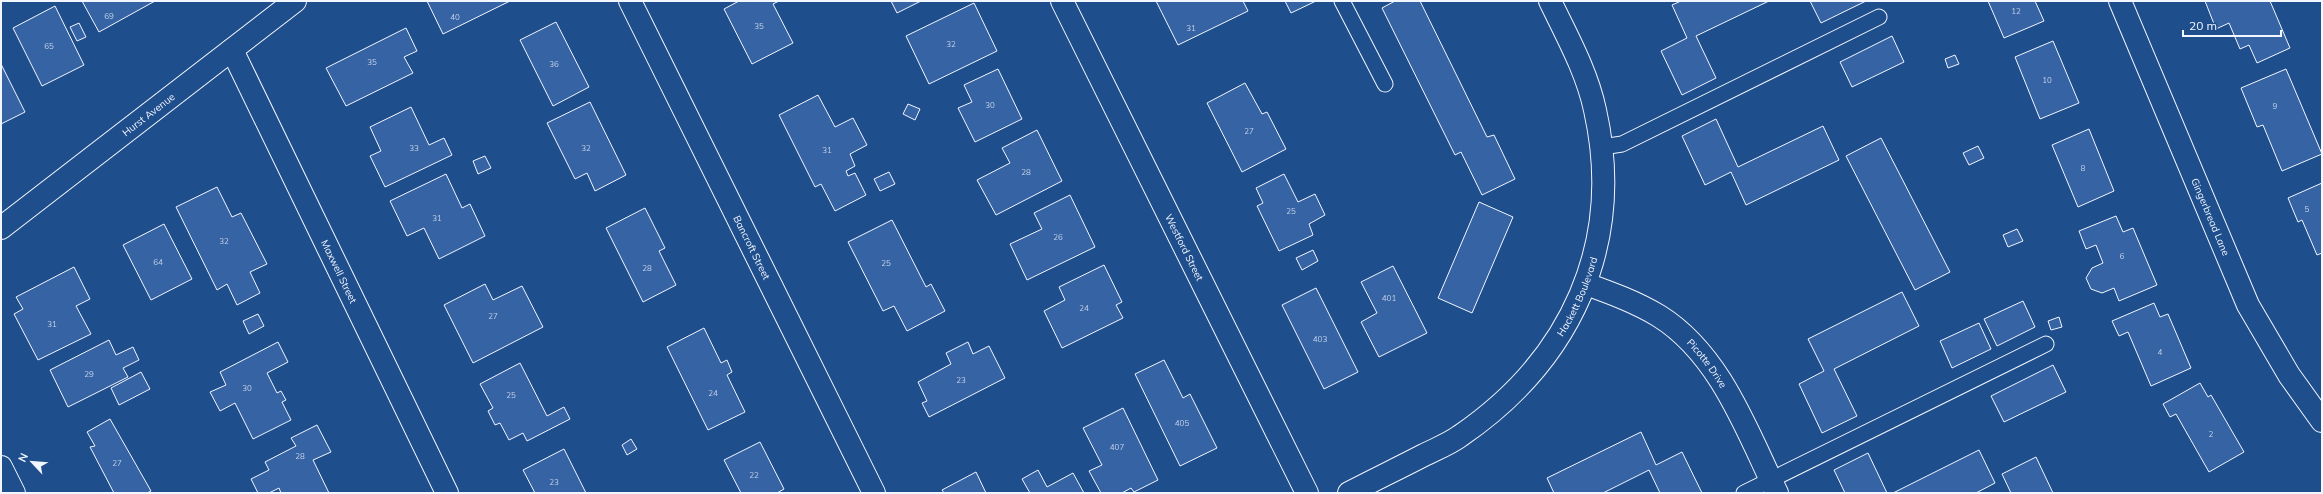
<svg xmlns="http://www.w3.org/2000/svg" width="2323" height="494" font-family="Mulish,sans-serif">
<rect width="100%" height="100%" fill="#1f4e8c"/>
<path fill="#3563a3" stroke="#f2f6ff" d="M82,1h73l-56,31z
M427,1h83l-67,33z
M739,1h40l-6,3 20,39 -41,21 -28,-55z
M891,1h30l-24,12z
M1156,1h87l5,10 -70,34z
M1285,1h31l-25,12z
M1395,1h25l67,136 7,-2 21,44 -33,16 -21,-43 -6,3 -73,-147z
M1681,1h88l-73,35 20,42 -34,17 -21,-44 26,-13 -15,-33z
M1810,1h56l-45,22z
M1988,1h47l9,20 -40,17z
M2205,1h65l20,47 -33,15 -8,-18 -9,4 -11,-26 -13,6z
M974,3l23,48 -68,33 -23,-48z
M55,6l29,59 -42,21 -29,-58z
M556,22l33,65 -36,19 -33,-66z
M79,23l7,14 -9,4 -7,-14z
M406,28l11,23 -13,6 9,16 -67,33 -20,-38z
M1892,36l12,26 -52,25 -12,-25z
M2053,41l26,62 -39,16 -25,-62z
M1955,55l4,9 -11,4 -3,-9z
M1,64l24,48 -24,12z
M998,69l24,50 -47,23 -17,-34 14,-6 -8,-17z
M2286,69l36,85 -40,17 -19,-46 -6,2 -16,-39z
M1245,83l17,31 5,-2 19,37 -44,23 -35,-69z
M818,95l17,32 18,-9 14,27 -17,9 5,12 -9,5 2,5 7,-3 11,22 -31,16 -14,-27 -6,3 -36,-72z
M590,102l36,73 -31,16 -8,-18 -12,6 -28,-56z
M908,104l12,5 -5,11 -12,-6z
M411,107l18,38 15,-7 8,17 -67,32 -15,-31 11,-5 -11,-24z
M1716,119l22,48 85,-41 16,34 -93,45 -15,-33 -26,13 -23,-49z
M2089,129l25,62 -36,16 -26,-62z
M1037,130l25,51 -66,34 -19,-35 33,-17 -8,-15z
M1881,138l69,134 -35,18 -69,-134z
M1978,146l6,12 -15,7 -6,-12z
M485,156l6,12 -13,6 -5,-13z
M889,172l6,12 -15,7 -6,-12z
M446,174l16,34 8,-4 15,32 -46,23 -15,-31 -17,8 -17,-35z
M1284,174l14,28 17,-8 10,21 -16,9 4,11 -34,16 -22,-45 6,-3 -7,-15z
M2322,183v70l-5,2 -15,-35 -4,2 -10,-24z
M217,187l15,30 9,-4 26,51 -17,8 10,21 -23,12 -10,-21 -10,6 -41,-83z
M1070,195l25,52 -68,33 -17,-36 32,-15 -8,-16z
M1479,202l34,15 -41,96 -34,-15z
M645,208l20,40 -6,3 17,34 -33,17 -37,-74z
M2116,216l7,16 10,-4 24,57 -38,16 -5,-13 -12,5 -11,-4 -5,-11 6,-10 11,-5 -7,-18 -10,4 -7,-18z
M892,220l34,67 5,-3 14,27 -38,20 -13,-25 -11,5 -35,-69z
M164,224l28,55 -41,21 -28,-55z
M2017,229l6,12 -15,6 -5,-12z
M1313,250l5,11 -16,9 -6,-12z
M1104,265l18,37 -6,3 7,13 -61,30 -18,-37 21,-11 -6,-13z
M1393,266l34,67 -48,24 -18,-35 16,-9 -16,-31z
M74,267l16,32 -14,7 15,28 -53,26 -24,-46 9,-5 -7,-12z
M485,284l8,16 29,-14 21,41 -70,36 -29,-58z
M1316,288l42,84 -34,17 -42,-84z
M1902,292l17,34 -85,43 23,47 -35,17 -23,-49 25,-13 -16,-32z
M2023,301l12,26 -38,19 -13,-27z
M2154,303l6,14 8,-3 23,54 -40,18 -23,-54 -9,4 -7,-15z
M258,314l6,12 -15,8 -6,-13z
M2059,317l3,10 -11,3 -3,-9z
M1979,323l12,26 -39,19 -12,-27z
M704,328l17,35 6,-3 5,12 -5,3 18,37 -37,18 -41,-83z
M109,340l7,15 17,-8 6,13 -16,8 5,9 -60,30 -18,-37z
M278,342l10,20 -21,11 10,20 4,-2 5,9 -4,2 9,18 -38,19 -18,-36 -15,8 -10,-19 16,-7 -6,-13z
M968,342l5,12 16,-8 16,32 -76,39 -7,-14 5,-2 -9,-19 33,-18 -5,-11z
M1164,360l19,38 7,-4 27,54 -37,18 -45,-92z
M520,363l27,53 17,-9 6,12 -43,22 -4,-8 -14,7 -9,-17 -5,2 -7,-14 5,-3 -13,-24z
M2053,365l13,27 -62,30 -13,-26z
M141,372l9,17 -31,16 -8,-17z
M2200,383l8,14 3,-2 33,57 -35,20 -33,-58 -6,3 -7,-13z
M1123,408l35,72 -24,12 -3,-4 -9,5h-21l-12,-22 13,-6 -19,-37z
M110,419l41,72 -4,2h-33l-24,-46 5,-1 -8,-14z
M317,425l14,27 -18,8 16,33h-48l-2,-5 -10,5h-11l-7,-14 18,-9 -4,-8 31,-16 -5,-8z
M1641,432l15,33 26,-13 20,41h-42l-11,-23 -46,23h-49l-7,-15z
M631,439l6,10 -10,6 -5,-10z
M760,442l24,47 -7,4h-36l-17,-33z
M564,449l22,44h-51l-12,-23z
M1979,450l16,33 -19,10h-83z
M1868,453l19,40h-42l-11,-23z
M2036,457l17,36h-42l-9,-19z
M1038,470l9,17 26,-14 11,20h-54l-8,-14z
M976,472l10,21h-42l-2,-3z"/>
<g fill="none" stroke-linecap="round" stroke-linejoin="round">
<defs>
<path id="lane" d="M1342,1l43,83
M1602,147l20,-3 257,-127
M1744,493l302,-149"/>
<g id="street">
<path id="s1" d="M630,1l244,492"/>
<path id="s2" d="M1062,1l245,492"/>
<path id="s3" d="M2120,1l128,304 41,70 33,46"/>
<path id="s4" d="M232,50l215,443"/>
<path id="s5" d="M1,228l294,-227"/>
<path id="s6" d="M1586,284c25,9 50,18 73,32 61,38 88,115 118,177"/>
<path d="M1,467l13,26"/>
<path id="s7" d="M1349,493c25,-13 50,-25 75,-38 12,-6 25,-11 36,-19 111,-76 165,-192 135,-326 -8,-38 -28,-74 -45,-109"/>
</g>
</defs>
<use href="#lane" stroke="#f2f6ff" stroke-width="17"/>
<use href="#street" stroke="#f2f6ff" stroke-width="24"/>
<use href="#lane" stroke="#1f4e8c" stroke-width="15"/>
<use href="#street" stroke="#1f4e8c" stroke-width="22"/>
</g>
<g text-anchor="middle" stroke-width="3" stroke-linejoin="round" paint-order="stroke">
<g font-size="8" fill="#c3d1e8">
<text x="2016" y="14">12</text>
<text x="109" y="19">69</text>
<text x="455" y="20">40</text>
<text x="759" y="29">35</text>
<text x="1191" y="31">31</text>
<text x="951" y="47">32</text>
<text x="49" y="49">65</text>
<text x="372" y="65">35</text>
<text x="554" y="67">36</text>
<text x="2047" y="83">10</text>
<text x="990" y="108">30</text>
<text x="2275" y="109">9</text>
<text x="1249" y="134">27</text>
<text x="414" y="151">33</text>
<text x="586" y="151">32</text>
<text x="827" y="153">31</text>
<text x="2083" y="171">8</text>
<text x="1026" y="175">28</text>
<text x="2307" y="212">5</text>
<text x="1291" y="214">25</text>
<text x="437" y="221">31</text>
<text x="1058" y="240">26</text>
<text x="224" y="244">32</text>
<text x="2122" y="259">6</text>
<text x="158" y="265">64</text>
<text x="886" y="266">25</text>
<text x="647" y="271">28</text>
<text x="1389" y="301">401</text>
<text x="1084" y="311">24</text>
<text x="493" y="319">27</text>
<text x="52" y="327">31</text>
<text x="1320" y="342">403</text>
<text x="2160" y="355">4</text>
<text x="89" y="377">29</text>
<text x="961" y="383">23</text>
<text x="247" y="391">30</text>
<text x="713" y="396">24</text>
<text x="511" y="398">25</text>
<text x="1182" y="426">405</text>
<text x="2211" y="437">2</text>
<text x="1117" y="450">407</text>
<text x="300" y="459">28</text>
<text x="117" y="466">27</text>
<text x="754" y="478">22</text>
<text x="554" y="485">23</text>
</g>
<g font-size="10" fill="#f2f6ff" stroke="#1f4e8c">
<text dy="4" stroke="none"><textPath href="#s5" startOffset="186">Hurst Avenue</textPath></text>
<text dy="4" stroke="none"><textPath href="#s3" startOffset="234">Gingerbread Lane</textPath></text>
<text dy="4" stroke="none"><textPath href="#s1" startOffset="275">Bancroft Street</textPath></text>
<text dy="4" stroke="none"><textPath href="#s2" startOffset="275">Westford Street</textPath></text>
<text dy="4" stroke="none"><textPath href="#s4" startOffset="246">Maxwell Street</textPath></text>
<text dy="4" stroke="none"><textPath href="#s7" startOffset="310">Hackett Boulevard</textPath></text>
<text dy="4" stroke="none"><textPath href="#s6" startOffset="148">Picotte Drive</textPath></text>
</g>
</g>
<rect width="2323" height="494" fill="none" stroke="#f2f6ff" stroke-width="4"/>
<g transform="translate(32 462) rotate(296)" stroke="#1f4e8c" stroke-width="3" paint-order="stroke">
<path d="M0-3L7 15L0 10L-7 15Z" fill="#f2f6ff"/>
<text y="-6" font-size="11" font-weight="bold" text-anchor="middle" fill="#f2f6ff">N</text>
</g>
<path d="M2183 30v6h98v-6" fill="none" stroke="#f2f6ff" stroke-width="2"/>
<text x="2189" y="30" font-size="12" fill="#f2f6ff" stroke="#1f4e8c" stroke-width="3" paint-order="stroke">20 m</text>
</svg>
